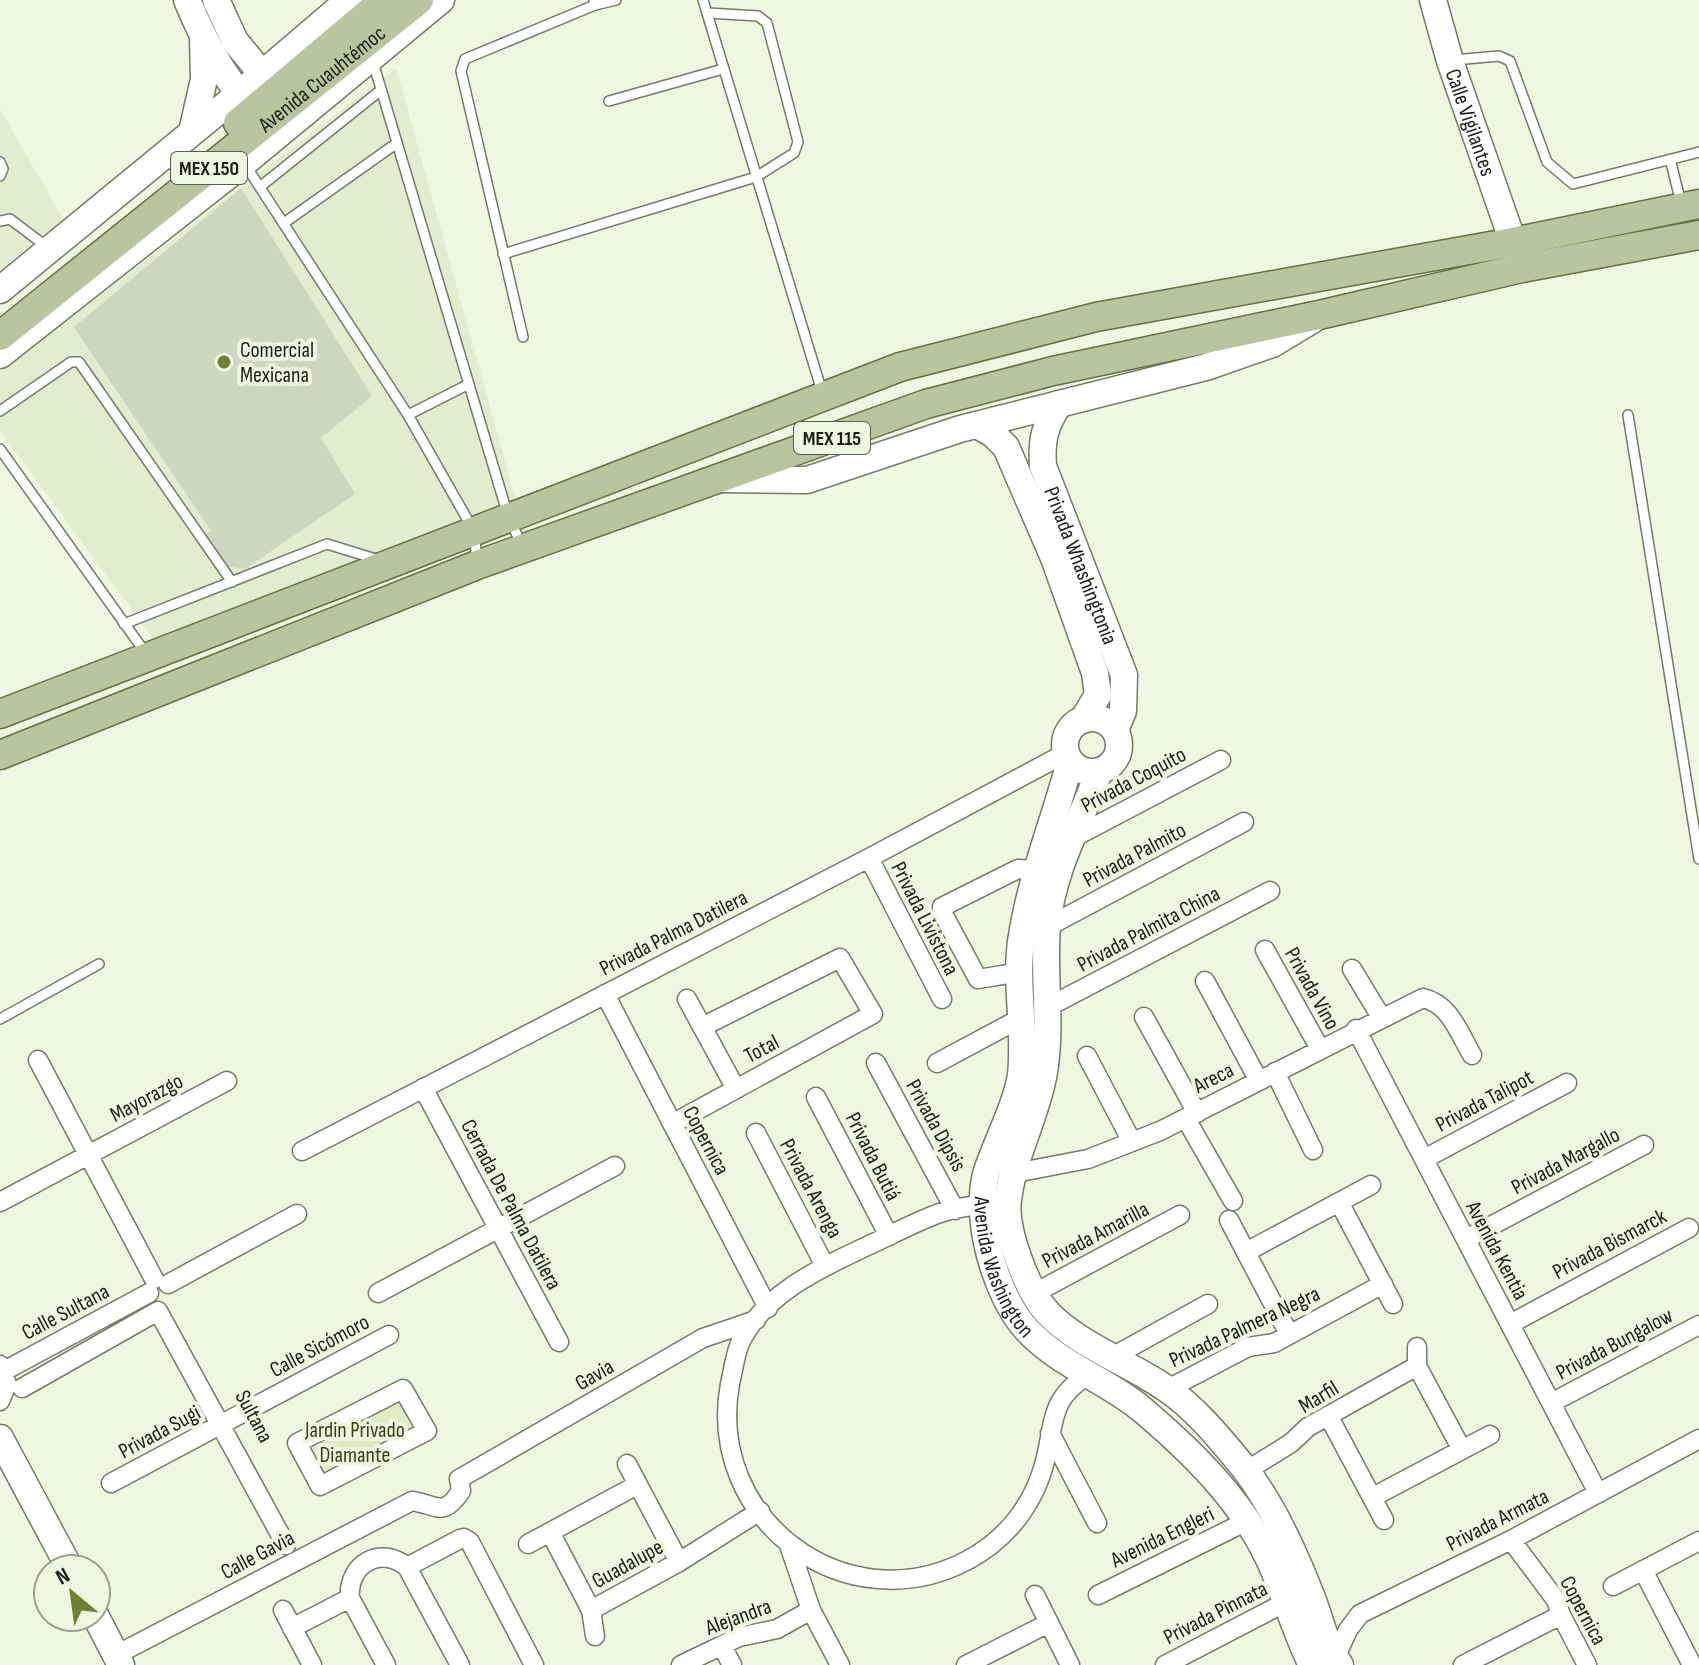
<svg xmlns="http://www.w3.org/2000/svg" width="1699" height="1665" font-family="'Sofia Sans Condensed',sans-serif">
<rect width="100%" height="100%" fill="#eff7e1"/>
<path fill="#e2eccf" d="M396,68l122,440 -363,133 -155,-210v-59z
M0,109l63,110 -63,51z"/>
<path fill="#ddecc3" d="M405,1383l29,49 -115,61 -27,-51z"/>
<path fill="#ced6c0" d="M241,188l131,208 -51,42 34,56 -110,75 -20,-3 -22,-30 8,-5 -137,-204z"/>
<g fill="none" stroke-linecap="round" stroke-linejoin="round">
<defs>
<path id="lane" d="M594,0l1,5 21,-5
M703,0l120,395
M1454,60l45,-4 11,5 37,101 26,22 126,-32
M373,62l136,457 13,26
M609,101l114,-32
M1670,159l11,44
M0,162l3,7 -3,7
M246,166l162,249 66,116 3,30
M261,186l120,-96
M0,221l10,-2 37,28
M284,223l113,-80
M503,254l253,-77 38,-24 4,-11 -31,-119 -9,-7 -50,-3
M523,337l-62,-266 4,-12 130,-54
M0,411l71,-49h8l153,220
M408,415l61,-31
M1628,415l71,444
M0,449l147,206
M124,624l203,-80 52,16
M0,1019l99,-55"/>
<path id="street" d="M1069,840l152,-80
M869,858l73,141
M1047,927l197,-105
M1265,950l55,99
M1352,969l29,48
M1021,972l-43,7 -36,-67v-5l76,-38 17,1
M1205,981l54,100
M605,994l163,314
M687,999l49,90
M1048,1007l222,-116
M1144,1017l53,96
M702,1027l138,-69 33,56
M1356,1029l242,464
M1087,1056l45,86
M38,1060l116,219
M876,1063l79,147
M937,1063l84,-45
M1275,1072l38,78
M423,1088l136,254
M816,1097l73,139
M1186,1119l47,82
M672,1124l201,-110
M756,1133l69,133
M302,1151l567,-293 197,-105
M1424,1159l143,-76
M1015,1173l73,-14 72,-28 263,-133c27,6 36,35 49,57
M0,1202l227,-121
M1339,1202l54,102
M994,1203c-17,2 -37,4 -54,10 -26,9 -52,24 -77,35 -45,21 -100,47 -123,95 -5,12 -7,28 -10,41 -25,135 116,241 238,176 41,-22 68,-59 78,-103 9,-39 5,-59 42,-82
M1229,1220l60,114
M1466,1239l178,-94
M1246,1252l125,-67
M168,1284l129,-70
M378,1293l237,-127
M1033,1294l147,-79
M1510,1324l179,-96
M1417,1347v19l45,84
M1114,1356l94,-52
M0,1365l7,19 -7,17
M4,1371l145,-78
M22,1388l136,-77 128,234
M403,1389l24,42 -107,55 -23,-43z
M1168,1389l80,-42 26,-4 109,-59
M1551,1403l148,-78
M1329,1417l55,103
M1050,1433l47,90
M627,1464l52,98
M1246,1471l45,-28 17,-16 109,-61
M111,1483l278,-148
M1373,1497l117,-62
M550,1532l41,78 4,26
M1511,1540l45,60 5,15 26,50
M528,1544l109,-59
M789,1545l22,65 29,55
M407,1567l53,-28 4,-1 6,4 64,123
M1643,1570l49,95
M1613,1586l86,-45
M1035,1595l35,70
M1098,1595l149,-74
M283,1610l29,55
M591,1610l88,-48 81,-51
M292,1628l58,-30
M722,1646l10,19
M116,1655l296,-154c26,4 31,17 49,-10l-2,-12 244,-141 53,-18
M386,1665l-36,-67c-3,-34 31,-53 57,-31l53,98
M681,1665l58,-28 38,-8 34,-19
M966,1665l83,-42
M1165,1665l121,-63
M1332,1665l16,-35 12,-16 151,-74 188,-101
M1463,1665l98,-50"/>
<g id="secondary">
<path d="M187,0c16,38 35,76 63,106"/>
<path d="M216,0l19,41 36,44"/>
<path id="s1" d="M1433,0l17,61 70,201"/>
<path d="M192,132l12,-53 -1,-41"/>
<path d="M0,290l239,-196 110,-94"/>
<path d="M0,355l244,-192 197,-163"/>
<path id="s2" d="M1059,404c-14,21 -18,36 -16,62l81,209 -1,36 -8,19"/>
<path d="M977,425l16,9 13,13 48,111 41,115 3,22 -15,25"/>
<path d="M722,479l85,1 153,-51 246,-62 66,-23 40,-24"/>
<circle cx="1092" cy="745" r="27"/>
<path id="s3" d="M1070,762c-16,60 -40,117 -49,180 -6,44 5,89 0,133 -5,31 -24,66 -34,96 -14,45 8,124 40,159 35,37 81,50 118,82 49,42 96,88 124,147 16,35 26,72 43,106"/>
<path d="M1099,772c-19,51 -47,98 -52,154 -4,48 5,97 -3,146 -7,43 -31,84 -36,128 -4,29 19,90 39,112 27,30 83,52 117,75 31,20 58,54 81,82 29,38 50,85 67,129 9,23 13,47 28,67"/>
<path d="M0,1438l70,131"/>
<path d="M96,1617l25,48"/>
</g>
<g id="primary">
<path d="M238,123l146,-123"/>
<path id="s4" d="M0,336l419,-336"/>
<path d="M0,714l900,-347 196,-50 417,-75 186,-38"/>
<path d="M0,755l477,-190 449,-161 127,-33 266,-56 203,-47 177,-33"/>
</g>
</defs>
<use href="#lane" stroke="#747b68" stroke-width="12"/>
<use href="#street" stroke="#747b68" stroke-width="21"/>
<use href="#secondary" stroke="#747b68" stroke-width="29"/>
<use href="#primary" stroke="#637245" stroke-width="31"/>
<use href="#lane" stroke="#fff" stroke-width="9"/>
<use href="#street" stroke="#fff" stroke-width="18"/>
<use href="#secondary" stroke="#fff" stroke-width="26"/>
<use href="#primary" stroke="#b9c59e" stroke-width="28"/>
</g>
<circle fill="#6b8133" stroke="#eff7e1" stroke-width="3" cx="224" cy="362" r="8"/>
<g text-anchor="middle" stroke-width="8" stroke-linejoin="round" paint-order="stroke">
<g fill="#eff7e1" stroke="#5b5f53" stroke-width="2">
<rect x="171" y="152" width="76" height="32" rx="6"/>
<rect x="794" y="422" width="76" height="32" rx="6"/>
</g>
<g font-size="20" font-weight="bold" fill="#1b1e16">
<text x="209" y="175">MEX 150</text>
<text x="832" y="445">MEX 115</text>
</g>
<g font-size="22" fill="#1b1e16" stroke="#eff7e1">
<text dy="8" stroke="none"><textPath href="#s4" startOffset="412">Avenida Cuauhtémoc</textPath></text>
<text dy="8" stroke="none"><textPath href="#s1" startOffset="128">Calle Vigilantes</textPath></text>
<text dy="8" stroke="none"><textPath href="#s2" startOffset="172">Privada Whashingtonia</textPath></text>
<text transform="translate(1133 779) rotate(-28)" y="8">Privada Coquito</text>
<text transform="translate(1134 854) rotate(-28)" y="8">Privada Palmito</text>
<text transform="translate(926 918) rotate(63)" y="8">Privada Livistona</text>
<text transform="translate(1148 928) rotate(-28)" y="8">Privada Palmita China</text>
<text transform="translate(673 932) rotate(-27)" y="8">Privada Palma Datilera</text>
<text transform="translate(1313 988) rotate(61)" y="8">Privada Vino</text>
<text transform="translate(761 1048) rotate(-28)" y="8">Total</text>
<text transform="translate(1213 1077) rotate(-27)" y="8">Areca</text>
<text transform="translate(146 1097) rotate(-28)" y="8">Mayorazgo</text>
<text transform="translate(1484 1100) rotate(-28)" y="8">Privada Talipot</text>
<text transform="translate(937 1125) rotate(61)" y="8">Privada Dipsis</text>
<text transform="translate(707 1140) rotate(62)" y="8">Copernica</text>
<text transform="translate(874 1156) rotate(63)" y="8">Privada Butiá</text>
<text transform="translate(1565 1160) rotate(-28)" y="8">Privada Margallo</text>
<text transform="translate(812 1188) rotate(62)" y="8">Privada Arenga</text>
<text transform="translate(512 1204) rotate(62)" y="8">Cerrada De Palma Datilera</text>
<text transform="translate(1095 1234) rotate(-28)" y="8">Privada Amarilla</text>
<text transform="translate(1609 1243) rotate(-28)" y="8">Privada Bismarck</text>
<text transform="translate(1498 1250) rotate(62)" y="8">Avenida Kentia</text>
<text dy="8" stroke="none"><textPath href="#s3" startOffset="522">Avenida Washington</textPath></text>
<text transform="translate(65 1311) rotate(-28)" y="8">Calle Sultana</text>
<text transform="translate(1244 1326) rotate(-25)" y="8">Privada Palmera Negra</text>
<text transform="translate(1614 1343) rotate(-28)" y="8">Privada Bungalow</text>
<text transform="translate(319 1345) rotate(-28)" y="8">Calle Sicómoro</text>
<text transform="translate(594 1374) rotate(-30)" y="8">Gavia</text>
<text transform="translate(1318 1396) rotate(-31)" y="8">Marfil</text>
<text transform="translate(255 1416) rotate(62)" y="8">Sultana</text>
<text transform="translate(159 1431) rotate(-28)" y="8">Privada Sugi</text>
<text transform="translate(1497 1519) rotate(-27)" y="8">Privada Armata</text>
<text transform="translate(1162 1536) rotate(-26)" y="8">Avenida Engleri</text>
<text transform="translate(257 1554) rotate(-28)" y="8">Calle Gavia</text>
<text transform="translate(627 1563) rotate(-29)" y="8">Guadalupe</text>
<text transform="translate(1584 1610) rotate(62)" y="8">Copernica</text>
<text transform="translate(1215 1612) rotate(-27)" y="8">Privada Pinnata</text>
<text transform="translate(738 1616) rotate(-20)" y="8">Alejandra</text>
</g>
<g font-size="22" fill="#1b1e16" stroke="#eff7e1" text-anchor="start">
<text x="240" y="357">Comercial<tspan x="240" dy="25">Mexicana</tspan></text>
</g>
<g font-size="22" fill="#354214" stroke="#eff7e1">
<text x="355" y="1437">Jardin Privado<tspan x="355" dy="25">Diamante</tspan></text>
</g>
</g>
<g transform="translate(72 1593) rotate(331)"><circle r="38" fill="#eff7e1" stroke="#9aa090" stroke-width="2"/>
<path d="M0-6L14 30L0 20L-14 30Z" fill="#6b8133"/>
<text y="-12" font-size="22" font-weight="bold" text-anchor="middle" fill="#1b1e16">N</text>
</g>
</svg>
